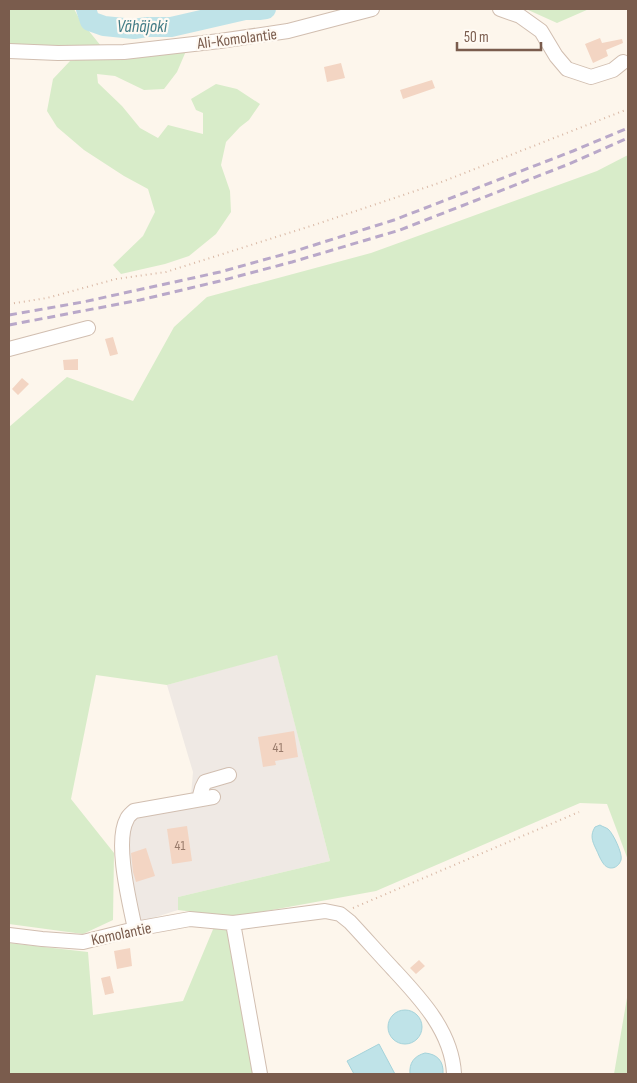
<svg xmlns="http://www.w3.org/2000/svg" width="637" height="1083" font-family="'Sofia Sans Condensed',sans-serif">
<rect width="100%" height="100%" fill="#fdf6ec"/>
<path fill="#efe9e4" d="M277,654l53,207 -152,36v13l-38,12 -15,-66v-19l10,-23 55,-7 3,-35 -26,-87z"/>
<path fill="#d8ecc9" d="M9,9h65l6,11 21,26 -92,-1z
M526,9h63l-32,14z
M186,51l-9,21 -13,17 -20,1 -29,-14 -18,-2 1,9 24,23 18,22 18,10 10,-13 35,9v-21l-7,-3 -5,-11 25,-15 21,5 23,15 -11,16 -9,7 -14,15 -5,23 9,26 1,21 -15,22 -27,22 -24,8 -44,10 -8,-9 30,-29 12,-24 -7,-23 -24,-13 -40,-26 -27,-23 -10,-16 6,-32 17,-18 29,-5z
M628,155v705l-21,-56 -27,-1 -204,88 -143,26 -55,-7v-13l152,-36 -53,-206 -110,30 -71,-10 -25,124 43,54 -1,67 -30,14 -74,-10v-497l58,-50 66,24 41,-74 33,-30 164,-44 226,-82z
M214,927l15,2 26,145h-246v-131l79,9 5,63 90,-14z
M628,992v82h-14z"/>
<path fill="#bfe3e8" stroke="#a5d3da" d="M600,825c3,2 5,2 8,4 5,4 15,25 13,31 -3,9 -13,11 -18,3 -3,-4 -5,-10 -7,-14 -4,-8 -6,-14 -1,-22z
M388 1027a17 17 0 1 1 34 0a17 17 0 1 1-34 0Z
M379,1044l16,30h-41l-7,-13z
M425,1053c12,1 19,8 18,21h-33c-1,-11 4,-18 15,-21z"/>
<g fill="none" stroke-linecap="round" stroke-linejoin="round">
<path stroke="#bfe3e8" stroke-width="20" d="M86,9l4,12 14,5 30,3 13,-2h24l74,-17h14l7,-1"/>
</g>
<path fill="#f3d5c3" d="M600,38l2,5 20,-4 1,4 -17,7 2,6 -15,7 -8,-19z
M341,63l4,15 -18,4 -3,-15z
M432,80l3,8 -32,11 -3,-9z
M113,337l5,17 -8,2 -5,-17z
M78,359v11h-14l-1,-10z
M22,378l7,6 -11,11 -6,-6z
M294,731l4,26 -23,4 1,4 -13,2 -5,-30z
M187,826l5,35 -20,3 -5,-35z
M146,848l9,28 -19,6 -3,-10 -2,-19z
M130,948l2,18 -15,3 -3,-18z
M419,960l6,6 -9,8 -6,-6z
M110,976l4,17 -9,2 -4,-17z"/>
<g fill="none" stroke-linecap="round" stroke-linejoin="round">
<defs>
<path id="minor" d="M500,9l20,7 21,15 15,25 11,13 24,8 22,-7 10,-8
M9,51l49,2 66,-1 96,-11 68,-10 84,-22
M9,349l79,-21
M199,799l3,-11 3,-6 24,-7
M233,923l27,151
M135,929c-5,-25 -21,-87 -8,-110 1,-3 5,-6 7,-8l79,-14
M9,935l33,4 41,3 52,-13 55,-10 43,4 92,-12 15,3 10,8c15,16 29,32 44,48 27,29 58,62 60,104"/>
</defs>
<use href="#minor" stroke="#d1beb0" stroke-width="16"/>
<path stroke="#d9b8a5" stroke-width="2" stroke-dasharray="1 4" stroke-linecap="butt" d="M9,304l38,-6 69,-19 50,-7 151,-48 122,-41 189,-74
M353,908l226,-96"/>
<use href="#minor" stroke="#fff" stroke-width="14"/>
<path stroke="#b9a8c9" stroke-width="3" stroke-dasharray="8 5" stroke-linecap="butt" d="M9,315l74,-13 137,-30 72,-20 102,-32 179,-69 55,-23
M9,325l131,-25 80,-19 72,-19 108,-32 169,-66 59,-26"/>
</g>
<g text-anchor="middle" stroke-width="4.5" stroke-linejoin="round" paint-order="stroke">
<g font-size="14" fill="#987a6a">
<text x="278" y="752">41</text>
<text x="180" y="850">41</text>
</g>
<g font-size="16" fill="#7a5c4d" stroke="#fffaf3">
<text transform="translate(237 38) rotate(-7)" y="6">Ali-Komolantie</text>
<text transform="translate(121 933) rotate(-12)" y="6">Komolantie</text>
</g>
<g font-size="18" font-style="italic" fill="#437c86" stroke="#fffaf3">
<text x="142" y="32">Vähäjoki</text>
</g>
</g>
<rect width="637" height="1083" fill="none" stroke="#7a5c4d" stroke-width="20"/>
<path d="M457 42v8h84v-8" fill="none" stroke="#7a5c4d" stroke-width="2.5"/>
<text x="464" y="42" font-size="15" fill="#7a5c4d" stroke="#fffaf3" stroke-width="4" paint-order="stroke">50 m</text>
</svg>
